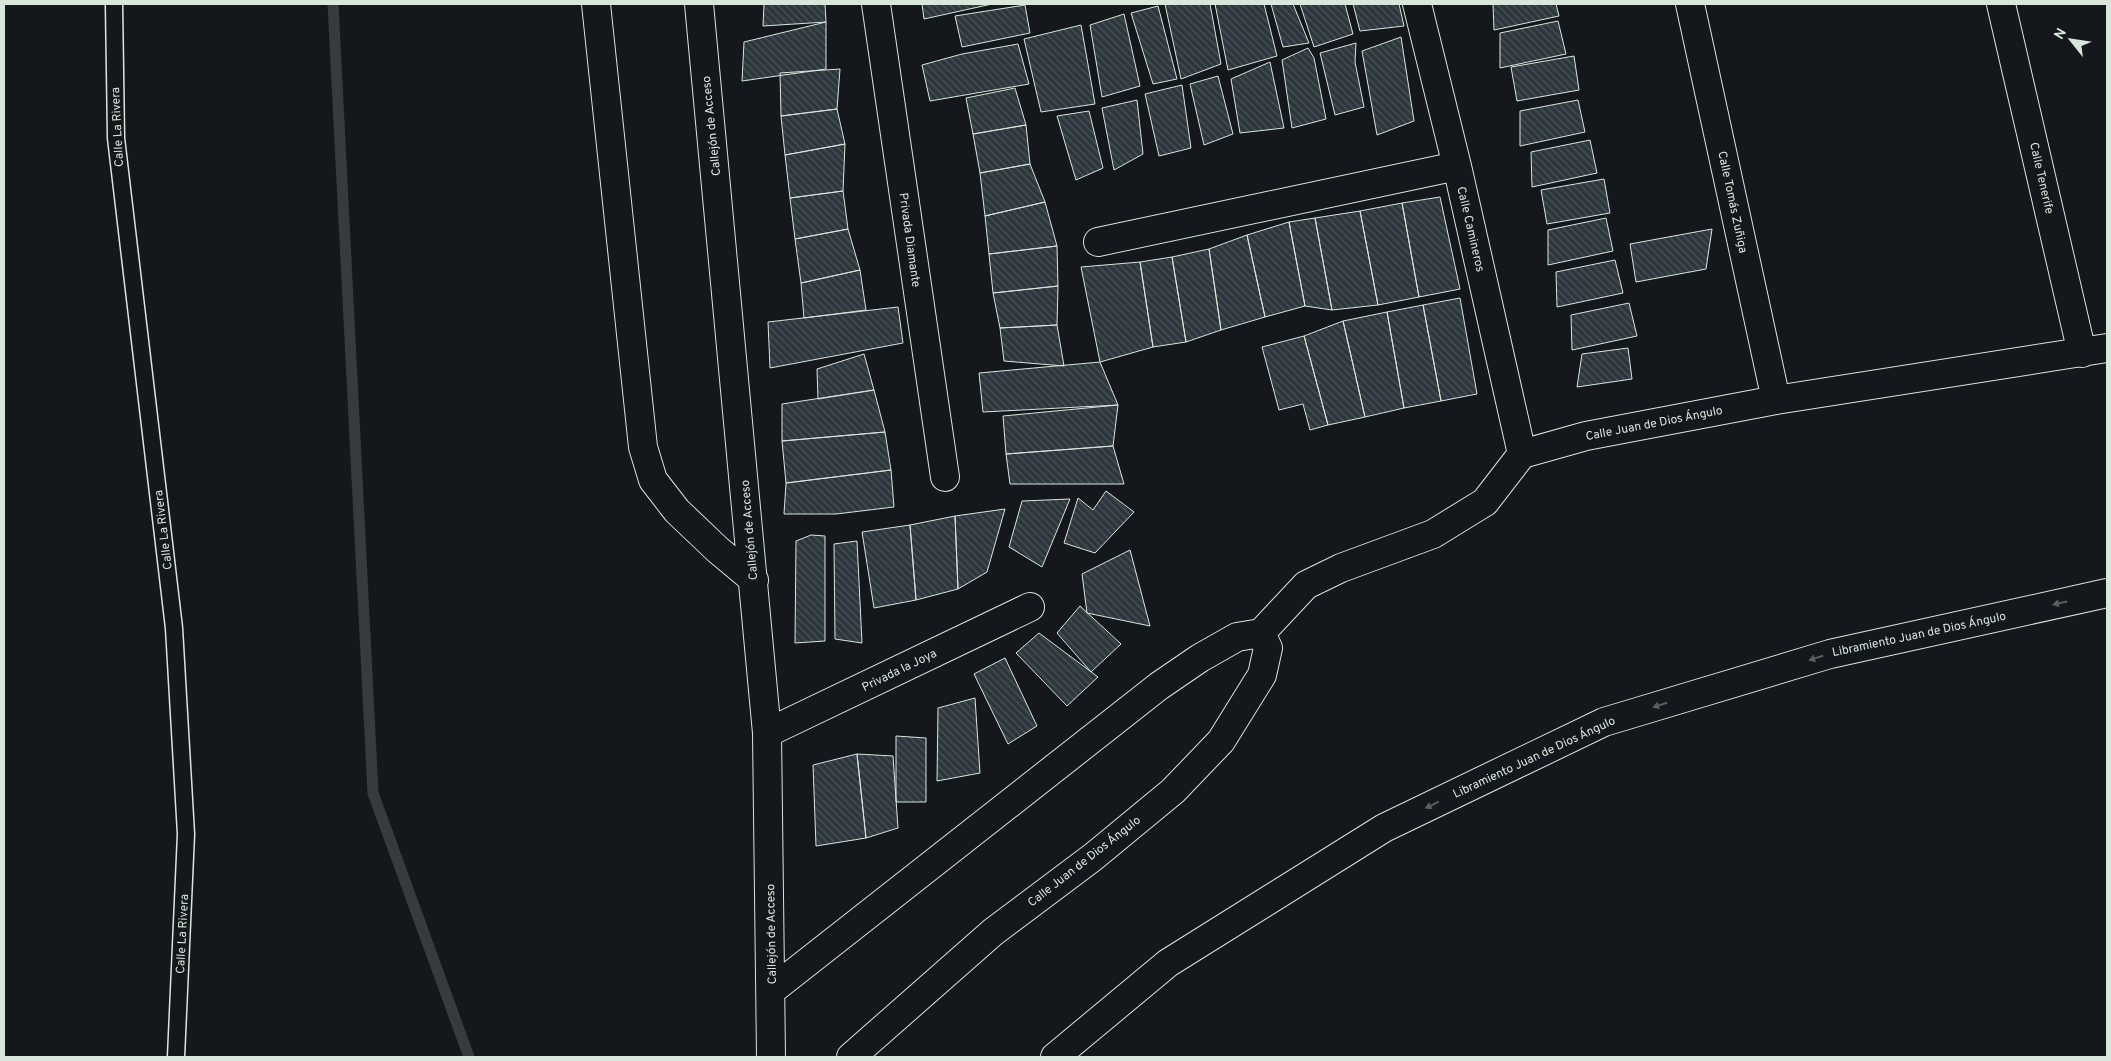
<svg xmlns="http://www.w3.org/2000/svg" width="2111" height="1061" font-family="Overpass,sans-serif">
<defs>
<pattern id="building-back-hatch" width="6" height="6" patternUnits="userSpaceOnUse" patternTransform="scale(1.25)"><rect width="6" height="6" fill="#2c363c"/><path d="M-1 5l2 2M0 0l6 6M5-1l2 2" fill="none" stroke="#4a5358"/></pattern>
</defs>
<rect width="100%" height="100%" fill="#14181c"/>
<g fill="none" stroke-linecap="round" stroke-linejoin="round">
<path stroke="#363b3e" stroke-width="11" d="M333,4l40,789 96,264"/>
</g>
<path fill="url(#building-back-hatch)" stroke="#d8e6dc" d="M764,4h61l1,18 -63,4z
M922,4h70l-68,15z
M1165,4h45l11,60 -40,15z
M1215,4h49l13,52 -49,14z
M1271,4h22l16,39 -26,4z
M1300,4h45l8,30 -39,13z
M1353,4h46l5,22 -44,5z
M1493,4h63l3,12 -65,14z
M1025,5l5,28 -68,14 -7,-31z
M1158,6l19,73 -24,5 -22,-71z
M1124,14l16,72 -38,11 -12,-72z
M1558,21l8,33 -66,14v-35z
M826,22v47l-84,12 2,-39z
M1081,25l14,79 -54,8 -17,-73z
M1401,37l13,84 -37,14 -15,-84z
M1356,43l-1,19 9,45 -29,8 -15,-62z
M1018,44l11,40 -99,17 -8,-36 40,-11z
M1308,48l6,10 12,61 -34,9 -10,-68z
M1574,56l5,34 -62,11 -6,-34z
M1270,62l14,66 -44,5 -9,-54z
M840,69l-3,40 -56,7 -1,-43z
M1218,76l15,58 -29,11 -14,-61z
M1182,85l9,63 -32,8 -14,-62z
M1015,88l11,37 -53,9 -7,-36z
M1137,100l6,54 -29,16 -12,-62z
M1578,100l7,32 -65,14v-35z
M837,109l8,35 -60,11 -4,-39z
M1089,111l14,57 -27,12 -19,-64z
M1026,125l4,39 -50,9 -7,-39z
M1590,140l7,33 -65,14 -1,-35z
M845,144l-2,47 -53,7 -5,-43z
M1030,164l15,38 -60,14 -5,-43z
M1604,179l6,34 -63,11 -6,-34z
M843,191l5,38 -53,10 -5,-41z
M1440,197l20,92 -41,8 -17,-94z
M1045,202l12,44 -68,8 -4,-38z
M1402,203l17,94 -41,8 -18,-94z
M1360,211l18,94 -46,5 -17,-92z
M1315,218l17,92 -27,-4 -16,-84z
M1606,218l7,33 -65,14v-35z
M1289,222l16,84 -40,11 -18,-82z
M848,229l12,41 -59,13 -6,-44z
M1712,229l-6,40 -70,13 -6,-38z
M1247,235l18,82 -44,13 -12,-81z
M1057,246l1,40 -65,7 -4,-39z
M1209,249l12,81 -35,12 -14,-85z
M1172,257l14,85 -33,5 -13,-85z
M1615,260l8,33 -66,14 -1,-35z
M1140,262l13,85 -53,15 -19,-95z
M860,270l6,40 -62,8 -3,-35z
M1058,286l-1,39 -57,3 -7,-35z
M1460,298l17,96 -36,7 -18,-96z
M1629,303l8,33 -65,14 -1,-35z
M1423,305l18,96 -37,7 -17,-96z
M898,307l5,36 -133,25 -2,-46z
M1387,312l17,96 -39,9 -22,-96z
M1343,321l22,96 -37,8 -24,-89z
M1057,325l7,41 -60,-5 -4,-33z
M1304,336l24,89 -18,5 -7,-26 -24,6 -17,-63z
M1628,348l4,31 -55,8 5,-33z
M864,354l10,36 -56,9 -1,-30z
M1100,362l18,43 -135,7 -4,-39z
M874,390l11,42 -103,9v-37z
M1118,405l-5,41 -107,8 -3,-38z
M885,432l6,38 -105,13 -4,-42z
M1113,446l11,38h-114l-4,-30z
M891,470l3,37 -58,7h-52l2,-31z
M1106,491l28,21 -39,41 -31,-10 14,-45 15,12z
M1070,499l-28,68 -33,-20 13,-46z
M1005,509l-18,63 -29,17 -3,-73z
M955,516l3,73 -42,11 -6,-75z
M910,525l6,75 -42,8 -12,-76z
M811,535l14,1v105l-30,2 1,-102z
M857,541l5,102 -27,-4 -1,-95z
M1130,550l20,76 -63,-13 -5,-39z
M1080,606l41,38 -30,28 -34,-39z
M1039,633l59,44 -31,29 -51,-53z
M1005,658l32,68 -29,18 -34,-70z
M975,698l5,75 -43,8 1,-73z
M896,736l30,2v64h-30z
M857,754l9,84 -50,8 -3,-81z
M857,754l36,2 5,72 -32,10z"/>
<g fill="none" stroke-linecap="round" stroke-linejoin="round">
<defs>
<path id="lane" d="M114,4l2,134 58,490 12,206 -10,223"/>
<path id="street" d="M596,4l47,443 10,33 24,31 41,39 36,30
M699,4l68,729 4,324
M876,4l69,473
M1417,4l40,162 65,288
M1690,4l86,396
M2001,4l81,349
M1098,242l359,-76
M767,733l263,-126
M772,990l387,-304 41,-28 37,-21 24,-4
M851,1057l142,-125 100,-75 80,-66 48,-50 41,-66 6,-27 -7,-15 45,-48 35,-17 92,-34 52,-32 37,-48 64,-18 190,-36 331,-52"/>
<path id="highway" d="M1055,1057l113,-94 216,-135 220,-106 226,-68 277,-61"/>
</defs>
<use href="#lane" stroke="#d8e6dc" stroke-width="19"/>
<use href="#street" stroke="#d8e6dc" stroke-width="30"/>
<use href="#highway" stroke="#d8e6dc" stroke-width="30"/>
<use href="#lane" stroke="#14181c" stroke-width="16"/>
<use href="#street" stroke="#14181c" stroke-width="28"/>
<use href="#highway" stroke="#14181c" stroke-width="28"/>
</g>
<defs><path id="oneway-solid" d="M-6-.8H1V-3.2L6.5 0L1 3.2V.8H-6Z" transform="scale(1.25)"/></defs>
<g fill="#59605f">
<use href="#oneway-solid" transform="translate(2060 603) rotate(168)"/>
<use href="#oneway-solid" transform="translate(1816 658) rotate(163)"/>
<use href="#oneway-solid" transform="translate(1660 705) rotate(163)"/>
<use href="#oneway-solid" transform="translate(1432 805) rotate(154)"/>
</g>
<g text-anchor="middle" stroke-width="4" stroke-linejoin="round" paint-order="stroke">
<g font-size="12" fill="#d8e6dc" stroke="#14181c">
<text transform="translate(711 126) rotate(-96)" y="4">Callejón de Acceso</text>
<text transform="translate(117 127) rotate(-93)" y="4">Calle La Rivera</text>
<text transform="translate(2042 178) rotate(77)" y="4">Calle Tenerife</text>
<text transform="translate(1733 202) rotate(78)" y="4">Calle Tomás Zuñiga</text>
<text transform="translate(1471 229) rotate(77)" y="4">Calle Camineros</text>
<text transform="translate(910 240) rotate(82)" y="4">Privada Diamante</text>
<text transform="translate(1654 423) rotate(-11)" y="4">Calle Juan de Dios Ángulo</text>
<text transform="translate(163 530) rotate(-97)" y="4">Calle La Rivera</text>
<text transform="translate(749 530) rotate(-95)" y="4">Callejón de Acceso</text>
<text transform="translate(1919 634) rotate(-12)" y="4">Libramiento Juan de Dios Ángulo</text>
<text transform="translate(899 670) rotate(-26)" y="4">Privada la Joya</text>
<text transform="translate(1534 757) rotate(-25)" y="4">Libramiento Juan de Dios Ángulo</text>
<text transform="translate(1084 861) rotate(-38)" y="4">Calle Juan de Dios Ángulo</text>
<text transform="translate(182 934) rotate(-87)" y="4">Calle La Rivera</text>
<text transform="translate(771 934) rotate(-91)" y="4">Callejón de Acceso</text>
</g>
</g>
<rect width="2111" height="1061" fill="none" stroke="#d8e6dc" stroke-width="10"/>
<g transform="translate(2071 40) rotate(300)" stroke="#14181c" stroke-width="4" paint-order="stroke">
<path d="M0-4L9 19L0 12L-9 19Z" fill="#d8e6dc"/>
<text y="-8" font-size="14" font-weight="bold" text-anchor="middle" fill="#d8e6dc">N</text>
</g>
</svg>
